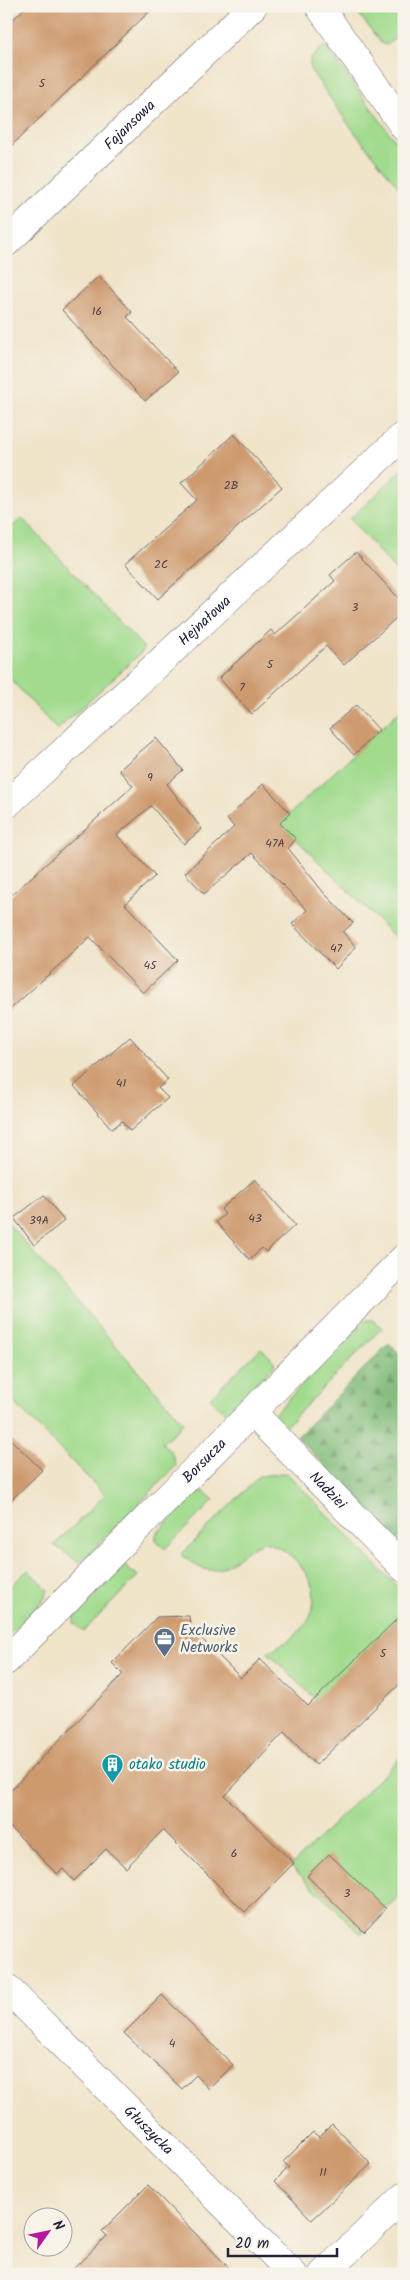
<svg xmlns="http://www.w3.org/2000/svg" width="410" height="2280" font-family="Kalam,sans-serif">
<defs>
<pattern id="forest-firs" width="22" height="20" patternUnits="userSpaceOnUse" patternTransform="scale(1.25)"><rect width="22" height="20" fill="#80bb79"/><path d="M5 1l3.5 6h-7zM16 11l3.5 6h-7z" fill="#689864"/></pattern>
</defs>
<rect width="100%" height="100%" fill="#f7f3e8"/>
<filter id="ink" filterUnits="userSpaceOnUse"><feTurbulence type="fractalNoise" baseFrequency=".02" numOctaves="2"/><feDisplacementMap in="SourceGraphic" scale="10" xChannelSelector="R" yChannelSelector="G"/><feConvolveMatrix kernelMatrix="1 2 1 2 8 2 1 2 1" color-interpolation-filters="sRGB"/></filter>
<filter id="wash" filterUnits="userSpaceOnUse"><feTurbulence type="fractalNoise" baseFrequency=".0096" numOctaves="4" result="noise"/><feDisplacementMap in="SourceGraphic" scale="20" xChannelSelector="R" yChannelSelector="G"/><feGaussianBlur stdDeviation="1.12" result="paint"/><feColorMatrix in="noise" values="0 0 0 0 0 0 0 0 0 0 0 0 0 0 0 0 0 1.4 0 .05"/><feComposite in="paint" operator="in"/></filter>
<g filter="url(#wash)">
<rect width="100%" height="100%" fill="#f0e4c9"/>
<path fill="#a1db8e" stroke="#627e64" d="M366,6h23l15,21v6l-18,12 -5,-2 -22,-29z
M325,45l79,108v41l-55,-69 -39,-56v-10z
M404,468v112l-54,-61z
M22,518l123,131 -88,81 -51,-56v-142z
M404,707v239l-124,-123z
M6,1221l178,202 -22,20 9,8 5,15 -94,95h-5l-23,-16 51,-50 -99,-101z
M366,1320h7l9,8 -101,103 -9,-15z
M261,1348l12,12 2,5 -46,46 -5,1 -14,-14z
M287,1473l117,121v18l-88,88 -49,-48c7,-4 14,-7 21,-11 27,-19 35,-47 14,-73 -10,-13 -21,-22 -38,-26 -21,5 -39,36 -63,26 -7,-3 -14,-9 -20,-13l78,-79z
M203,1491l11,9 -49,49 -9,-9v-6l41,-42z
M125,1565l13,11 -55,56 -9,-9v-6z
M28,1570l20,20 -3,8 -39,39v-46z
M404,1754v138l-43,42 -70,-68z"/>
<path fill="url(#forest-firs)" stroke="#516e5a" d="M389,1343l15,15v192l-107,-113z"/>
<g id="blocks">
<path fill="#cd9a6e" d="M27,6h128l-149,145v-125z
M99,276l33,36 -5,5 51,55 -33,29 -83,-91z
M234,434l48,53 -124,112 -33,-35 72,-64 -16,-17z
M356,552l48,52v7l-60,54 -18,-19 -74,68 -33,-36 52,-48 4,5 60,-54 -5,-6z
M356,705l23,25 -25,25 -24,-27z
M156,738l27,32 -16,14 35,45 -18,15 -33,-38 -34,29 38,41 -30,28 53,56 -35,33 -53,-56 -84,76v-113l127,-114 -14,-16z
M263,784l27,29 -10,10 16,16 -8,9 36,45 29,30 -10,9 13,15 -20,22 -44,-45 15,-14 -55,-57 -48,41 -19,-21 49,-46 -7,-8z
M130,1037l38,43 -10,8 10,10 -38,33 -8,-10 -10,8 -38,-43z
M255,1179l40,46 -29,27 -4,-4 -12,12 -34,-38 9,-8 -4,-5z
M44,1195l20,26 -30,24 -20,-27z
M6,1435l36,35 -36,35z
M404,1612v68l-88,85 -32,-33 -59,64 69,67 -49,49 -82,-82 -37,38 -20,-19 -32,32 -11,-12 -6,5 -51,-51v-28l117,-121 -11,-11 45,-46 32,-1 1,11 51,51 19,-19 48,47z
M329,1854l57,55 -22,23 -57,-56z
M162,1995l71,70 -24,24 -13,-14 -14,14 -58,-56z
M332,2124l39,40 -59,56 -37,-39 14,-14 -6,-5 30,-30 6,5z
M148,2185l87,89h-167l39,-38 -5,-5z"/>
</g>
</g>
<g filter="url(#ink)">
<use href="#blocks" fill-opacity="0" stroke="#6a666d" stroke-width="1"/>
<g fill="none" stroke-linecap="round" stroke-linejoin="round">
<defs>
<g id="minor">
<path d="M319,6l85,121"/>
<path id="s1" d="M6,243l247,-237"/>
<path id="s2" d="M6,805l398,-370"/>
<path id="s3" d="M252,1412l152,156"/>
<path id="s4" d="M6,1661l398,-403"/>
<path id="s5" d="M6,1987l287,287"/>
<path d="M323,2274l81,-77"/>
</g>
</defs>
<use href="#minor" stroke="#6a666d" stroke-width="29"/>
<use href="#minor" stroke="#fff" stroke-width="28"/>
</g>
</g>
<defs>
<symbol id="office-pin" viewBox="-11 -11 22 30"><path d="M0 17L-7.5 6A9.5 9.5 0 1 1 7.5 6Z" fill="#5c6f8a" stroke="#f7f3e8"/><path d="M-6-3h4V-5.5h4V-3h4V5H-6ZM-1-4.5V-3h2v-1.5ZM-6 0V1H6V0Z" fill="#fff"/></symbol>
<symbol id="building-pin" viewBox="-11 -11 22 30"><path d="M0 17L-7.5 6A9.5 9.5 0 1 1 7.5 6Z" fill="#0f9aa8" stroke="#f7f3e8"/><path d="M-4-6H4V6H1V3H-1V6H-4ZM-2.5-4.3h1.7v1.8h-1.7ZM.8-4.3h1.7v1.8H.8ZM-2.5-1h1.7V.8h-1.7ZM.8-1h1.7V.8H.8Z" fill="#fff"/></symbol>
</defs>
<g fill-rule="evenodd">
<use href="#office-pin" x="152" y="1626" width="25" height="34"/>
<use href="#building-pin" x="100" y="1752" width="25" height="34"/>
</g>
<g text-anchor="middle" stroke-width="5" stroke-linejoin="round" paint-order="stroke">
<g font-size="12" fill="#4d4048">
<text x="42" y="87">5</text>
<text x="97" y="315">16</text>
<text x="231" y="489">2B</text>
<text x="161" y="568">2C</text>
<text x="355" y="611">3</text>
<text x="270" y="668">5</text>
<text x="242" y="691">7</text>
<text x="150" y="781">9</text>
<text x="275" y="847">47A</text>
<text x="336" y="952">47</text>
<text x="150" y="969">45</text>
<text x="121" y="1087">41</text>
<text x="255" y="1222">43</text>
<text x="39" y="1224">39A</text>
<text x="383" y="1657">5</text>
<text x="234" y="1857">6</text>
<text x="347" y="1897">3</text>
<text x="172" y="2047">4</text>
<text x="323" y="2176">11</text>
</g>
<g font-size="15" fill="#22223b" stroke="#f7f3e8">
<text dy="5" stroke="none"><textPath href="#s1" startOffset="171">Fajansowa</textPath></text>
<text dy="5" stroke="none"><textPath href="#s2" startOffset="271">Hejnałowa</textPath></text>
<text dy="5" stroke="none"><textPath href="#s4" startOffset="282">Borsucza</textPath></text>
<text dy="5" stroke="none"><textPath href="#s3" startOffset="109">Nadziei</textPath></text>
<text dy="5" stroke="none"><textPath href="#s5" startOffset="202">Głuszycka</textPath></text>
</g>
<g font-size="15" fill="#4e5e75" stroke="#f7f3e8" text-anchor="start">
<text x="180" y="1635">Exclusive<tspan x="180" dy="17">Networks</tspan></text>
</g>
<g font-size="15" fill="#0d838f" stroke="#f7f3e8" text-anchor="start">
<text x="129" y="1769">otako studio</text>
</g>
</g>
<rect width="410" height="2280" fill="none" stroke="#f7f3e8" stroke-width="25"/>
<g transform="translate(48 2232) rotate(57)"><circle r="24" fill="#f7f3e8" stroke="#a29fa3"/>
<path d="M0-4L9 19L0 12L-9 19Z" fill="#b5179e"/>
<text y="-8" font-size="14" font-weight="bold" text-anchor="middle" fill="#22223b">N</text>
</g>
<path d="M228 2248v8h109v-8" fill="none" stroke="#22223b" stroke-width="2.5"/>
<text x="235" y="2248" font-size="15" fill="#22223b" stroke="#f7f3e8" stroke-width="4" paint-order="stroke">20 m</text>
</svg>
